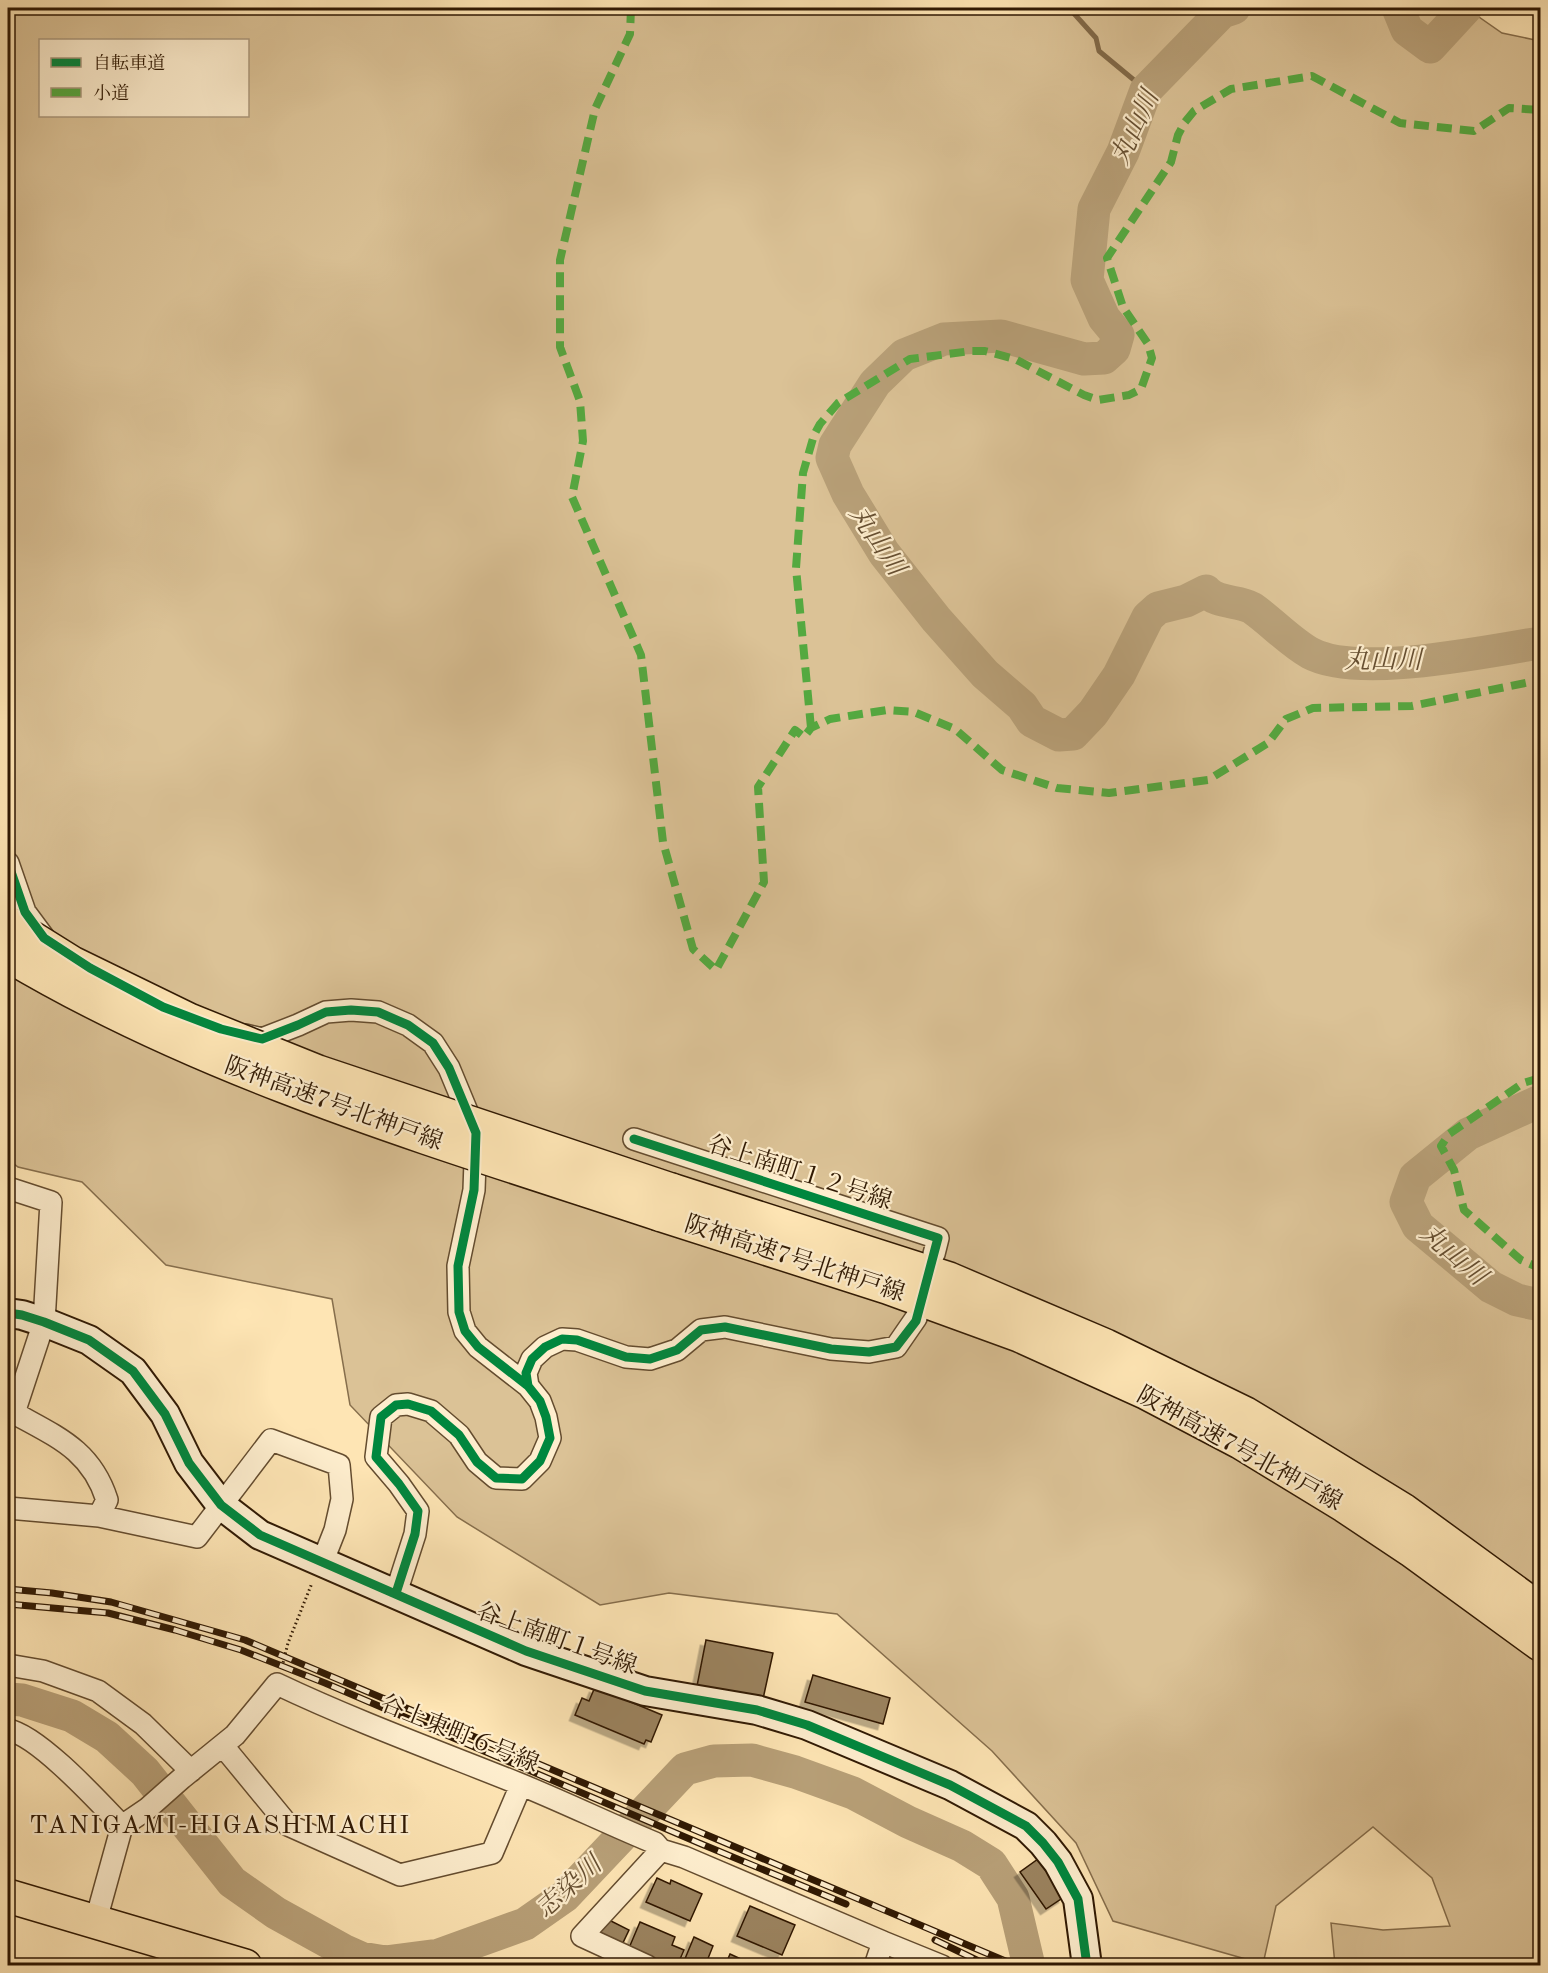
<svg xmlns="http://www.w3.org/2000/svg" width="1548" height="1973" font-family="'Old Standard TT','Noto Serif JP',serif">
<defs>
<filter id="shadow"><feDropShadow dx="-5.5" dy="5.5" stdDeviation="0" flood-color="#0004"/></filter>
</defs>
<rect width="100%" height="100%" fill="#fee5b4"/>
<filter id="stains"><feTurbulence type="fractalNoise" baseFrequency=".00333" numOctaves="4"/><feColorMatrix values="0 0 0 0 .2 0 0 0 0 .09 0 0 0 0 .02 0 0 0 .5 -.17"/></filter>
<radialGradient id="worn" r=".72"><stop offset=".6" stop-color="#630" stop-opacity="0"/><stop offset="1" stop-color="#630" stop-opacity=".3"/></radialGradient>
<path fill="#dbc296" stroke="#866e4c" stroke-width="1.5" fill-rule="evenodd" d="M8,8h1458l36,25 38,8v1924h-205l-4,-42 52,7 67,-4 -18,-48 -59,-51 -97,79 -13,58 -150,-43 -37,-78 -84,-92 -155,-137 -168,-21 -69,12 -143,-88 -107,-112 -18,-106 -166,-34 -84,-83 -64,-15 -10,-8zM40,40h208v76h-208z"/>
<g fill="none" stroke-linecap="round" stroke-linejoin="round">
<path stroke="#826a49" stroke-width="5" d="M1069,8l27,30 3,13 47,39"/>
<path stroke="#b8a078" stroke-width="33" d="M1234,8l-12,4 -76,78 -23,62 -29,57 -7,71 17,38 14,17 -4,14 -10,9 -20,1 -83,-23 -57,3 -40,16 -29,28 -40,62 -3,13 16,36 36,59 52,66 49,55 37,32 10,15 27,14 14,-1 20,-21 26,-38 29,-58 10,-9 28,-7 20,-10c11,13 32,9 46,17 20,14 37,33 58,45 48,26 176,-2 230,-10
M1398,8l9,22 23,17 36,-39
M1540,1101l-72,33 -53,43 -9,25 12,24 73,61 26,13 23,5
M8,1699l14,1 50,16 35,21 38,35 87,110 44,31 67,37 18,8 24,4 54,-7 86,-31 40,-28 120,-127 29,-8 38,-1 43,12 58,21 55,29 54,24 29,18 22,34 16,68"/>
</g>
<path fill="#9b835f" stroke="#301903" stroke-width="1.5" filter="url(#shadow)" d="M706,1640l67,13 -10,46 -66,-13z
M813,1675l77,23 -7,26 -78,-22z
M595,1687l67,28 -11,27 -5,-2 -2,4 -69,-29 7,-17 7,3z
M1038,1859l26,38 -18,12 -26,-37z
M657,1878l13,6 1,-4 31,14 -12,27 -44,-19z
M750,1906l45,19 -13,30 -45,-19z
M605,1918l24,12 -9,19 -24,-11z
M640,1922l35,15 -3,8 12,5 -7,16h-9l-39,-18z
M694,1937l19,9 -8,20h-23z
M730,1954l26,12h-31z"/>
<g fill="none" stroke-linecap="round" stroke-linejoin="round">
<defs>
<path id="street" d="M8,863l17,49 20,27
M245,1035l17,4 36,-14 28,-13 25,-2 27,2 30,13 25,18 16,25 27,65 -2,57 -16,76 1,46 6,19 13,16 50,39
M634,1139l304,99 -4,16
M8,1188l43,14 -7,120 -30,91
M8,1413h6c43,24 77,37 93,87l-8,16
M8,1508l91,8 98,21 74,-97 68,25 3,34 -7,31 -13,33
M396,1593l19,-59 3,-23 -19,-27 -23,-27 5,-40 15,-12 12,-1 23,7 28,24 18,27 19,16 26,1 18,-18 10,-23 -4,-21 -6,-16 -12,-15 -2,-13 6,-14 13,-12 17,-8 15,1 49,17 24,2 27,-9 24,-20 24,-3 106,22 38,3 27,-5 20,-29
M8,1665l35,6 55,20 45,33 48,47
M8,1730c30,5 91,72 114,96
M223,1746l65,79 112,50 92,-22 29,-68
M96,1920l26,-94 25,-17 35,-31 53,-43 42,-51c78,37 160,67 240,99 47,19 92,41 138,60l6,7 23,7 199,85 -8,24
M883,1942l59,24
M647,1966l-65,-30 79,-86"/>
<path id="secondary" d="M8,1313l14,2 22,7 45,18 44,31 32,43 24,49 32,42 39,30 266,116 119,40 112,19 50,15 143,60 76,41 17,17 15,19 20,37 9,67"/>
<path id="primary" d="M8,1896l237,70"/>
<path id="highway" d="M671,1190l278,89 157,67 140,68 157,96 137,100
M659,1214l228,73 132,48 126,57 95,50 105,64 66,44 129,94"/>
</defs>
<use href="#street" stroke="#644c2f" stroke-width="24"/>
<use href="#secondary" stroke="#301903" stroke-width="32"/>
<use href="#primary" stroke="#301903" stroke-width="36"/>
<use href="#highway" stroke="#301903" stroke-width="36"/>
<path stroke="#301903" stroke-width="3" stroke-dasharray="1.5 3" stroke-linecap="butt" d="M282,1667l6,-24 24,-60"/>
<use href="#street" stroke="#feeece" stroke-width="21"/>
<use href="#secondary" stroke="#feeece" stroke-width="28"/>
<use href="#primary" stroke="#fee5b4" stroke-width="33"/>
<use href="#highway" stroke="#fee5b4" stroke-width="33"/>
<defs>
<path id="rail" d="M8,1589l44,4 59,9 134,38 772,326
M8,1604l100,9 67,17 66,20 84,33 374,160 147,61
M935,1940l54,26"/>
</defs>
<use href="#rail" stroke="#301903" stroke-width="7"/>
<use href="#rail" stroke="#feeece" stroke-width="4.5" stroke-dasharray="14" stroke-linecap="butt"/>
<defs>
<path id="highway-bridge" d="M8,923l64,40 117,57 129,52 353,118
M8,955c201,120 430,186 651,259"/>
</defs>
<use href="#highway-bridge" stroke="#301903" stroke-width="36" stroke-linecap="butt"/>
<use href="#highway-bridge" stroke="#fee5b4" stroke-width="33"/>
<path stroke="#54a940" stroke-width="8" stroke-dasharray="15 8" stroke-linecap="butt" d="M631,8l-1,26 -35,75 -35,151v87l20,54 3,40 -11,56 69,158 22,187 30,107 23,21 48,-88 -6,-95 37,-57 9,7 7,-9 19,-9 57,-9 27,2 41,17 47,41 55,18 52,5 99,-13 60,-37 18,-24 27,-11 99,-2 128,-26
M811,728l-15,-160 7,-95 11,-38 6,-11 18,-21 72,-44 61,-8h14l30,8 69,36 14,5 31,-5 12,-6 11,-31 -4,-14 -25,-37 -16,-49 64,-96 7,-27 7,-13 9,-11 37,-22 81,-13 88,47 74,8 35,-23 31,2
M1540,1078l-17,5 -74,51 -8,12 13,24 10,40 57,50 14,6 5,-1"/>
<defs>
<path id="cycleway" d="M8,863l17,49 19,26 46,30 73,39 58,22 41,10 36,-14 28,-13 25,-2 27,2 30,13 25,18 16,25 27,65 -2,57 -16,76 1,46 6,19 13,16 50,39
M8,1313l14,2 22,7 45,18 44,31 32,43 24,49 32,42 39,30 266,116 119,40 112,19 50,15 143,60 76,41 17,17 15,19 20,37 9,67
M396,1593l19,-59 3,-23 -19,-27 -23,-27 5,-40 15,-12 12,-1 23,7 28,24 18,27 19,16 26,1 18,-18 10,-23 -4,-21 -6,-16 -12,-15 -2,-13 6,-14 13,-12 17,-8 15,1 49,17 24,2 27,-9 24,-20 24,-3 106,22 38,3 27,-5 20,-26 22,-83 -304,-99"/>
</defs>
<use href="#cycleway" stroke="#feeece" stroke-width="13"/>
<use href="#cycleway" stroke="#00873e" stroke-width="9"/>
</g>
<g text-anchor="middle" stroke-width="4.5" stroke-linejoin="round" paint-order="stroke">
<g font-size="24" fill="#301903" stroke="#feeece">
<text transform="translate(334 1103) rotate(20)" y="8">阪神高速7号北神戸線</text>
<text transform="translate(800 1172) rotate(18)" y="8">谷上南町１２号線</text>
<text transform="translate(795 1258) rotate(18)" y="8">阪神高速7号北神戸線</text>
<text transform="translate(1240 1448) rotate(29)" y="8">阪神高速7号北神戸線</text>
<text transform="translate(557 1638) rotate(20)" y="8">谷上南町１号線</text>
<text transform="translate(460 1733) rotate(22)" y="8">谷上東町６号線</text>
</g>
<g font-size="26" font-style="italic" fill="#664f32" stroke="#feeece">
<text transform="translate(1134 127) rotate(-65)" y="9">丸山川</text>
<text transform="translate(878 540) rotate(56)" y="9">丸山川</text>
<text x="1383" y="668">丸山川</text>
<text transform="translate(1454 1254) rotate(41)" y="9">丸山川</text>
<text transform="translate(568 1886) rotate(-42)" y="9">志染川</text>
</g>
<g font-size="26" letter-spacing="1.5" fill="#301903" stroke="#feeece">
<text x="220" y="1833">TANIGAMI-HIGASHIMACHI</text>
</g>
</g>
<rect width="1548" height="1973" fill="none" stroke="#fee5b4" stroke-width="30"/>
<rect x="9" y="9" width="1530" height="1955" fill="none" stroke="#301903" stroke-width="3"/>
<rect x="15" y="15" width="1518" height="1943" fill="none" stroke="#301903" stroke-width="1.5"/>
<rect x="39" y="39" width="210" height="78" fill="#feeece" stroke="#ac997d" stroke-width="1.5"/>
<rect x="51" y="58" width="30" height="9" fill="#00873e" stroke="#ac997d" stroke-width="1.5"/>
<text x="93" y="69" font-size="18" fill="#301903">自転車道</text>
<rect x="51" y="88" width="30" height="9" fill="#54a940" stroke="#ac997d" stroke-width="1.5"/>
<text x="93" y="99" font-size="18" fill="#301903">小道</text>
<rect width="100%" height="100%" filter="url(#stains)"/>
<rect width="100%" height="100%" fill="url(#worn)"/>
</svg>
